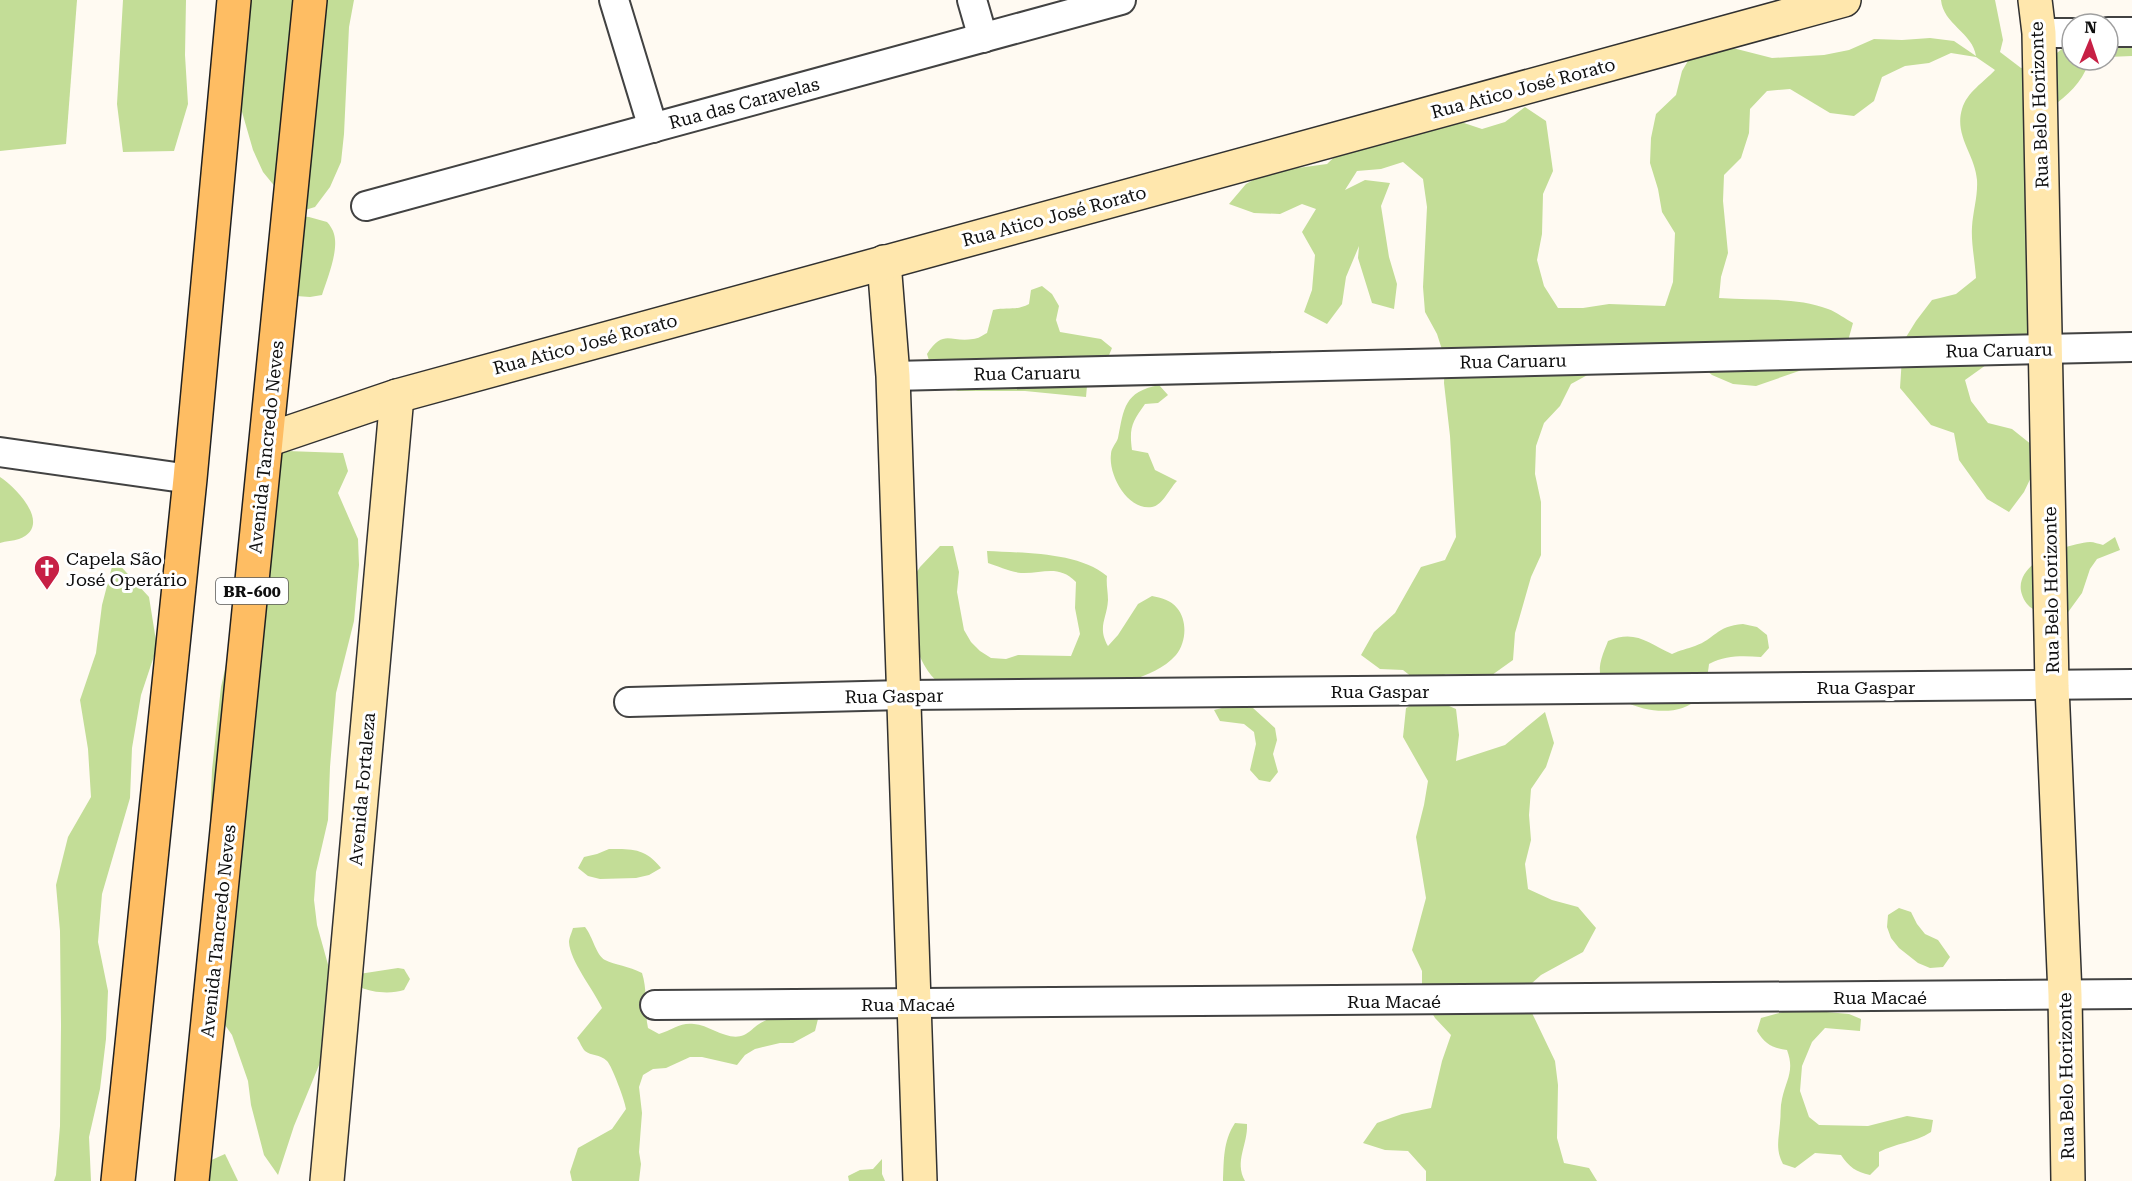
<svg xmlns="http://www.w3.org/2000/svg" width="2132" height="1181" font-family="'Roboto Serif',serif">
  <rect width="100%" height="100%" fill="#fffaf2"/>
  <!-- forest -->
  <g fill="#c3dd97">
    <polygon points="0,0 77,0 66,144 0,151"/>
    <polygon points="123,0 186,0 185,55 188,104 174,151 123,152 117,104"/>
    <polygon points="247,0 354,0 349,27 344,134 341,162 330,187 315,207 292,214 281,194 263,172 253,150 238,98"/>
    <path d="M 1941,0 L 1995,0 L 2003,40 L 2000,52 L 2021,68 L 2048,60 L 2072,41 L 2072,60 L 2099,60 L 2088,64 C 2082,83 2067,95 2052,107 L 2030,345 L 1986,365 L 1965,380 L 1971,401 L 1988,423 L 2012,429 L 2032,445 L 2035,469 L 2024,492 L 2009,512 L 1987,499 L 1959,460 L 1954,433 L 1931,425 L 1900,388 L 1903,342 L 1916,321 L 1932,300 L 1956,294 L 1976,278 C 1975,261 1971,243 1972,227 C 1973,211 1978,196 1977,180 C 1975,154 1954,136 1962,109 C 1967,92 1984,82 1995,70 L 1976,57 L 1951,53 L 1929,63 L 1905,66 L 1882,77 L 1874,101 L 1854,116 L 1830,113 L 1790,89 L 1767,91 L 1750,109 L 1749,133 L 1741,158 L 1724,175 L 1723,201 L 1728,253 L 1721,277 L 1719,298 C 1755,301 1794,296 1828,309 C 1837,312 1845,319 1853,323 L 1846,348 L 1825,362 L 1756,386 L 1733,384 L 1712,375 L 1694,360 L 1593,372 L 1571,384 L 1560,406 L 1544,423 L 1536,446 L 1535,474 L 1541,502 L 1541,555 L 1531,577 L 1515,633 L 1513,660 L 1492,675 L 1446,674 L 1422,685 L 1403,670 L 1380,669 L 1361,655 L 1374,632 L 1395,613 L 1421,567 L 1445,560 L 1456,537 L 1450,436 L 1444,383 L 1445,359 L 1437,334 L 1425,312 L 1423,287 L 1427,207 L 1423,179 L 1403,162 L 1381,169 L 1357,171 L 1345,190 L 1365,180 L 1390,183 L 1381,206 L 1389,257 L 1397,284 L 1394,309 L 1372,303 L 1358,258 L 1359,246 L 1346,277 L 1342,304 L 1327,324 L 1304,312 L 1312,290 L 1315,255 L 1302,232 L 1316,209 L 1302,204 L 1280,214 L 1254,213 L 1229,204 L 1246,184 L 1268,172 L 1327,164 L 1345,147 L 1455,120 L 1482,129 L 1505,122 L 1525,107 L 1546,121 L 1553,171 L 1543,194 L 1542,234 L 1537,260 L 1544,286 L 1558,308 L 1583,308 L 1609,304 L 1665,306 L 1673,282 L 1675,233 L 1662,212 L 1658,189 L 1650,163 L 1651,138 L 1656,114 L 1676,95 L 1682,71 L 1695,49 L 1721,45 L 1772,58 L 1824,55 L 1849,50 L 1874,39 L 1902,40 L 1930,38 L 1954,41 L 1976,56 C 1973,33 1943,24 1941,0 Z"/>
    <polygon points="2132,18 2132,56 2108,57 2108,24"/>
    <path d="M 297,216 L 309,217 L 327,222 C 330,225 333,230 334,234 C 339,251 327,279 322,295 L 310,297 L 296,296 C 285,279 256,246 275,227 C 280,223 290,220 297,216 Z"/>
    <path d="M 1042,286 L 1052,294 L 1059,306 L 1056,320 L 1060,332 L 1101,339 L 1112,348 L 1107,360 L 1071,381 L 1087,386 L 1086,397 L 1025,391 L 958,391 L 947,387 L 931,367 L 927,354 C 944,328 950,343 973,339 C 978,339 983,335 987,333 L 993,310 C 1008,307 1016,311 1029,304 L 1031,290 Z"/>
    <path d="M 1159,385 L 1168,395 L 1158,403 L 1145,404 C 1132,422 1129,428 1132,450 L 1148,453 L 1155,470 L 1177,481 C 1169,489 1163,505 1152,507 C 1128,511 1108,475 1111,454 C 1111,448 1116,444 1118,438 C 1124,408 1124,392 1159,385 Z"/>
    <polygon points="287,451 343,453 348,471 338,493 358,539 359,565 354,621 336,693 330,767 328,820 316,872 314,900 317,925 332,979 324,1053 294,1126 278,1175 264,1155 251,1105 248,1081 232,1035 218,1015 209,846 212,770 221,687 232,638 264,462"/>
    <path d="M 0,477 C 17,488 53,526 19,539 C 13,541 6,541 0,543 Z"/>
    <path d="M 2115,537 L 2120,550 L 2097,559 L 2090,569 L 2082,593 L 2066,615 C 2055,613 2039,614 2030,607 C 2025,603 2022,596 2021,591 C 2016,562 2066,544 2090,542 C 2094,542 2099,544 2103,545 Z"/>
    <path d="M 940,546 L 953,546 L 959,572 L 957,592 L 964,630 L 971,642 L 980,651 L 991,658 L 1006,659 L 1018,655 L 1071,656 L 1080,634 L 1075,608 L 1076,582 C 1058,564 1043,574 1021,573 C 1010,572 998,566 988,563 L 987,551 C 1024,553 1078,552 1107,576 C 1106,584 1108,592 1108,600 C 1107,619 1097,627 1108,646 L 1118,635 L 1138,604 L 1152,596 C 1161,598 1171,600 1177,608 C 1188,621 1186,643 1176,655 C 1164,669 1147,674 1131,681 L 941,685 C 912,661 912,624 906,589 L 920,567 Z"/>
    <polygon points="114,559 149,597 157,647 141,695 132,748 130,798 102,894 98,942 108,991 106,1039 100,1089 89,1137 91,1181 54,1181 56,1175 60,1126 61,1025 60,931 56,885 68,837 91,797 88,749 80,700 96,653 102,605"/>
    <path d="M 1743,624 L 1757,627 L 1767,635 L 1769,648 L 1761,657 C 1742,656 1727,655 1709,664 C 1708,674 1705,691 1697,699 C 1675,723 1611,708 1601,677 C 1597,665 1604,652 1608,641 C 1635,629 1648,643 1672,654 C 1680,650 1687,649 1695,646 C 1715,639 1716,626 1743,624 Z"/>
    <polygon points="1428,697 1456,709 1459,735 1456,761 1505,745 1545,712 1554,743 1546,767 1531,789 1529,815 1531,840 1525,864 1528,889 1552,900 1578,907 1596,928 1583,952 1541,975 1522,992 1555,1061 1558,1085 1557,1138 1564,1163 1589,1168 1597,1181 1426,1181 1426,1171 1408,1151 1385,1150 1363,1143 1377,1123 1402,1114 1431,1108 1442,1061 1451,1035 1435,1018 1422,996 1422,971 1412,950 1426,898 1416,837 1424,805 1428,781 1403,737 1406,708"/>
    <polygon points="1226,707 1253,708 1275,728 1277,740 1273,754 1278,772 1270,782 1259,780 1250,770 1256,744 1254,732 1244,724 1220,721 1214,710"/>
    <path d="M 609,849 C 632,849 645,848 661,868 L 649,875 L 636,878 L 600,879 L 588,876 L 578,868 L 584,857 L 597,854 Z"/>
    <polygon points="1899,908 1911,912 1917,924 1925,934 1938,940 1950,957 1943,967 1930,968 1918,963 1899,948 1891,938 1887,927 1888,915"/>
    <path d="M 585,927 C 593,937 596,955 605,960 C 615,965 629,966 642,973 C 648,992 644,1009 648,1028 L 659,1034 C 672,1030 681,1022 694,1024 C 710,1025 728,1042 744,1035 C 749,1033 754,1027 759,1024 C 778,1012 798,1012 818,1019 L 815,1031 L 793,1043 L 780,1043 L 755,1049 L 745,1055 L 737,1065 L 702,1057 L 690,1057 L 666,1068 L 653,1069 L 643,1075 L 639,1087 L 642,1113 L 639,1152 L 641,1164 L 639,1181 L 572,1181 L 570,1172 L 578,1148 L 612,1129 L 626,1109 C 625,1101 612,1066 607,1061 C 600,1054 591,1056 585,1051 C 582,1048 580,1042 577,1038 L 602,1008 C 593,989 570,961 569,942 C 569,938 572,932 573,928 Z"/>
    <path d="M 398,968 L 404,969 L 410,979 L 404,990 C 392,994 372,993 360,987 L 359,974 Z"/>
    <path d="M 1793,1009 L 1849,1014 L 1861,1019 L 1860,1031 L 1825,1028 L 1812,1042 L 1802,1066 L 1800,1091 L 1809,1117 L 1819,1125 L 1868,1126 L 1907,1116 L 1933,1120 L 1931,1132 C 1914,1143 1896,1143 1879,1152 L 1879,1166 L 1870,1175 C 1856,1172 1849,1167 1841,1155 L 1815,1153 L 1795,1168 L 1783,1164 C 1775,1149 1779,1138 1780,1123 C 1781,1115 1780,1107 1782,1099 C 1786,1080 1795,1071 1787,1050 C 1772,1048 1765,1044 1757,1031 L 1761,1018 Z"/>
    <path d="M 1235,1123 L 1247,1124 C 1248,1145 1234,1161 1245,1181 L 1223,1181 C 1224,1160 1223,1141 1235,1123 Z"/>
    <polygon points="225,1154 238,1181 183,1181 198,1166"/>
    <polygon points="882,1159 882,1174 885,1181 849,1181 848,1176 860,1170 873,1169"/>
  </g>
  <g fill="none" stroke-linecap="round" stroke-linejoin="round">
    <!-- street casing -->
    <g stroke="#424242" stroke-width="32">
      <g id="street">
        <polyline points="614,0 653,128"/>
        <polyline points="972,0 983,38"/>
        <polyline points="2108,32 2132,32"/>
        <polyline points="2039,33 2072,33"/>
        <polyline points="366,206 1121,0"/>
        <polyline points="893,376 2132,347"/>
        <polyline points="0,452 190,479"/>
        <polyline points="629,702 904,695 2132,684"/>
        <polyline points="655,1005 2132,994"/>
      </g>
    </g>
    <!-- secondary casing -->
    <g stroke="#313131" stroke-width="36">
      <g id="secondary">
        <polyline points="2035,0 2039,33 2052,686 2065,995 2068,1181"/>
        <polyline points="884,262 893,376 920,1181"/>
        <polyline points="267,440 397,396 1844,0"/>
        <polyline points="327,1181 397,396"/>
      </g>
    </g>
    <!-- primary casing -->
    <g stroke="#202020" stroke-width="36">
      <g id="primary">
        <polyline points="118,1181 190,479 234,0"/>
        <polyline points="192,1181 310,0"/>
      </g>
    </g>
    <!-- street -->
    <use href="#street" stroke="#fff" stroke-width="28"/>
    <!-- secondary -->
    <use href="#secondary" stroke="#ffe7ad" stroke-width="33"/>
    <!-- primary -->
    <use href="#primary" stroke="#febd63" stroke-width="33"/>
  </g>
  <!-- icons -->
  <defs>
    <g id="church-pin" transform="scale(1.35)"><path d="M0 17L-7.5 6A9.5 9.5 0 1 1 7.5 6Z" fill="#c72045" stroke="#fff"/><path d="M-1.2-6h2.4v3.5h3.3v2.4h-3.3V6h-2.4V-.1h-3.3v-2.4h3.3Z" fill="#fff"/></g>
  </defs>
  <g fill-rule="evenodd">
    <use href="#church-pin" x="47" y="568"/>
  </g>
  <g text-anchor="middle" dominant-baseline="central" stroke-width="6" stroke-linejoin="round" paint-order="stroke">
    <!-- shield labels -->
    <rect fill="#fff" stroke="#575757" stroke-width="1.5" x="216" y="578" width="72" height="26" rx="4.5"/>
    <g font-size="16" font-weight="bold" fill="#0f0f0f">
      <text x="252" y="591">BR-600</text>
    </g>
    <!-- street labels -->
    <g font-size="18" fill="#0f0f0f" stroke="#fff">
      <text transform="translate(1523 88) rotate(-15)">Rua Atico José Rorato</text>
      <text transform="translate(744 103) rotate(-15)">Rua das Caravelas</text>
      <text transform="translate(2039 105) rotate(-92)">Rua Belo Horizonte</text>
      <text transform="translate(1054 216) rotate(-15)">Rua Atico José Rorato</text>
      <text transform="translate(585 344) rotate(-15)">Rua Atico José Rorato</text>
      <text transform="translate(1999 350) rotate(-1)">Rua Caruaru</text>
      <text transform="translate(1513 361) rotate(-1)">Rua Caruaru</text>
      <text transform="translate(1027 373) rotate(-1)">Rua Caruaru</text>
      <text transform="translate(266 447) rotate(-84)">Avenida Tancredo Neves</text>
      <text transform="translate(2051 590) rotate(-91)">Rua Belo Horizonte</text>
      <text x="1866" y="687">Rua Gaspar</text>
      <text x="1380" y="691">Rua Gaspar</text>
      <text transform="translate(894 696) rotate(-1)">Rua Gaspar</text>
      <text transform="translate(362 789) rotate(-85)">Avenida Fortaleza</text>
      <text transform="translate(218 931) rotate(-84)">Avenida Tancredo Neves</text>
      <text x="1880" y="997">Rua Macaé</text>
      <text x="1394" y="1001">Rua Macaé</text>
      <text x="908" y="1004">Rua Macaé</text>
      <text transform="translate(2066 1076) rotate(-91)">Rua Belo Horizonte</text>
    </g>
    <!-- poi labels -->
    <g font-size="18" fill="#0f0f0f" stroke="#fff" text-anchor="start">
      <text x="66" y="558">Capela São<tspan x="66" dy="21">José Operário</tspan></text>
    </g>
  </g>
  <!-- north arrow -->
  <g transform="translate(2090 42) rotate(2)"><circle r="28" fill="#ffffff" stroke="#9f9f9f" stroke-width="1.5"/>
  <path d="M0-4.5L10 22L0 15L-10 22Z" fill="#c72045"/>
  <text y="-9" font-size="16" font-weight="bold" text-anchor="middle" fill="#0f0f0f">N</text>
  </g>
</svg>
